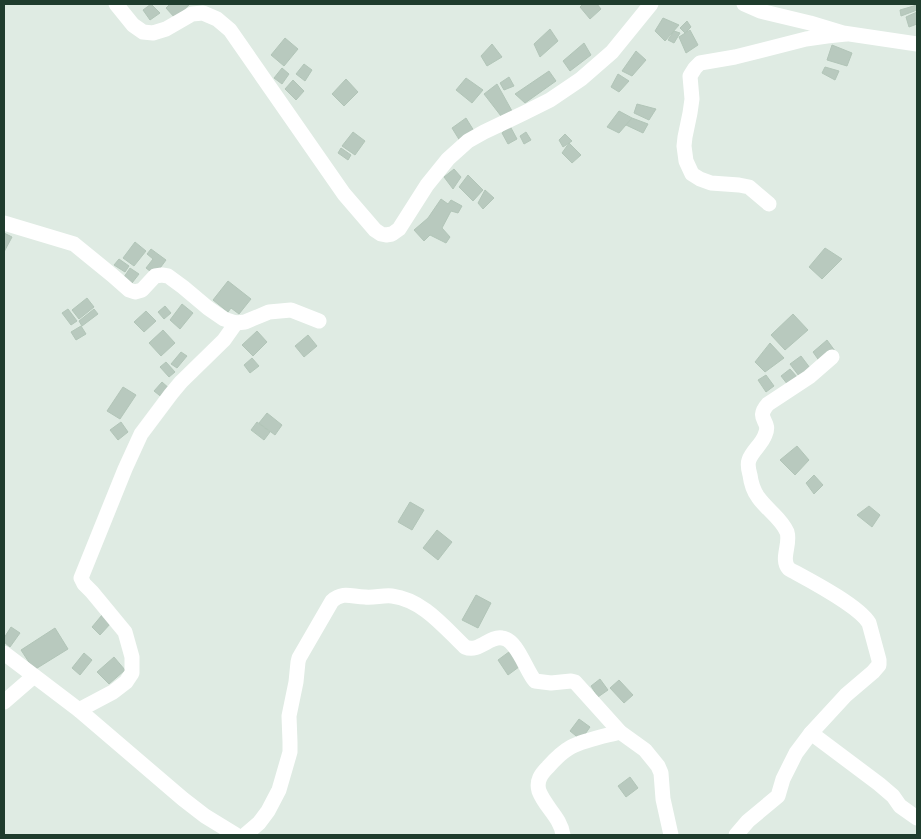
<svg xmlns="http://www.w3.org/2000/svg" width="921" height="839" font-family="'Archivo Narrow',sans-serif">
  <rect width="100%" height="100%" fill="#dfebe3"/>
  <!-- building -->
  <g fill="#b8c9be" stroke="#b2c5b8">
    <polygon points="151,4 160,13 150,20 143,10"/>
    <polygon points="170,4 190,4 175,18 166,8"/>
    <polygon points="583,4 597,4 601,9 590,19 580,7"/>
    <polygon points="917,5 917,10 901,16 900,10"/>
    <polygon points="917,12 917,24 909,27 906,17"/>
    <polygon points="663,18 679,25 665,41 655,31"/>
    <polygon points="687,21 691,27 685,33 680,28"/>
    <polygon points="550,29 558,41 540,57 534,44"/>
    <polygon points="690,30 698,45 686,53 679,37"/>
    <polygon points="674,31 680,33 674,43 668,40"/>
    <polygon points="285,38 298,49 284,66 271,55"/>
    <polygon points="584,43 591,55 570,71 563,61"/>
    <polygon points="492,44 502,57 487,66 481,56"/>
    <polygon points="832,45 852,53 847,66 827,60"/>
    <polygon points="636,51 646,60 632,76 622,71"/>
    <polygon points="304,64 312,70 305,81 296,74"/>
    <polygon points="825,67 839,71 835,80 822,73"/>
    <polygon points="282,68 289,74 282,84 274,78"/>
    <polygon points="549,71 556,81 525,103 515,94"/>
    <polygon points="618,74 629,81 619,92 611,87"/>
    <polygon points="509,77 514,86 504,90 500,83"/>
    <polygon points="466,78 483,90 472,103 456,90"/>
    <polygon points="346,79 358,92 344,106 332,94"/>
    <polygon points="293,80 304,91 296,100 285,89"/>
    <polygon points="497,84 512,111 501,116 484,94"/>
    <polygon points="637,104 656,109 649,120 634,113"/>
    <polygon points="619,111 632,118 619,133 607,127"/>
    <polygon points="466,118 474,131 460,141 452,128"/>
    <polygon points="632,118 648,124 643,133 626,125"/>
    <polygon points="510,126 517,139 508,144 502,133"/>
    <polygon points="353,132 365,141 355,155 342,146"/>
    <polygon points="526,132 531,140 524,144 520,136"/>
    <polygon points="565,134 572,141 563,147 559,140"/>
    <polygon points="569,143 581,155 572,163 562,153"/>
    <polygon points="341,148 351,155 348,160 338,153"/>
    <polygon points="454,169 461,177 453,189 444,177"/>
    <polygon points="468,175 483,190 473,201 459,187"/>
    <polygon points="485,190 494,198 483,209 478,203"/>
    <polygon points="441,199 448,204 451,200 462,206 458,213 451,211 442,228 450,237 446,243 430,235 424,241 414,230 428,218"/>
    <polygon points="4,233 12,237 4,252"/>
    <polygon points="135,242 146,251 134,266 123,258"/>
    <polygon points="825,248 842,259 822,279 809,267"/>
    <polygon points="151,249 166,260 155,275 146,268 153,259 147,254"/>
    <polygon points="119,259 129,266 125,272 114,265"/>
    <polygon points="130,268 139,274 132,283 124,277"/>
    <polygon points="228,281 251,299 239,314 231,308 228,312 213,300"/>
    <polygon points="87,298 94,307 79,319 72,310"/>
    <polygon points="182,304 193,313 180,329 170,320"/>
    <polygon points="165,306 171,313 164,319 158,312"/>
    <polygon points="68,309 77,321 71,325 62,313"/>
    <polygon points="94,309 98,314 82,326 79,321"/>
    <polygon points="146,311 156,321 144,332 134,322"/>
    <polygon points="793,314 808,330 785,350 771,335"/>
    <polygon points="81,326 86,334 76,340 71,332"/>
    <polygon points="163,330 175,343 161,356 149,343"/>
    <polygon points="257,331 267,342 253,356 242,345"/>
    <polygon points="308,335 317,346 304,357 295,346"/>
    <polygon points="827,340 835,351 820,362 813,352"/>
    <polygon points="770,343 784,358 765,372 755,362"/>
    <polygon points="181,352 187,356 177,368 171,364"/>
    <polygon points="801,356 810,368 799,376 790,364"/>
    <polygon points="252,358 259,366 250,373 244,365"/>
    <polygon points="166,362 175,372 169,377 160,367"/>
    <polygon points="790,369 798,378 788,385 781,376"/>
    <polygon points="766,375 774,386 766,392 758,380"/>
    <polygon points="162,382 171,390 164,399 154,391"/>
    <polygon points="123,387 136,395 120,419 107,411"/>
    <polygon points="267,413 282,425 275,435 259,423"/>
    <polygon points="121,422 128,432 118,440 110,430"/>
    <polygon points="257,422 270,432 264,440 251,430"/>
    <polygon points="797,446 809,460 795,475 780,460"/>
    <polygon points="814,475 823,485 814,494 806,483"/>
    <polygon points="410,502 424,510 412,530 398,522"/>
    <polygon points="869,506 880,515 872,527 857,515"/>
    <polygon points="437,530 452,542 438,560 423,548"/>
    <polygon points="476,595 491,603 478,628 462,620"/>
    <polygon points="102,615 111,623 100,635 92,627"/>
    <polygon points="11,627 20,633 10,647 4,642 4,638"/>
    <polygon points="55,628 68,649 34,670 21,650"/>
    <polygon points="517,646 527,661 508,675 498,660"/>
    <polygon points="84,653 92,660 80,675 72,668"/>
    <polygon points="114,657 125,670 109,684 97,672"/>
    <polygon points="600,679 608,690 598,697 591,686"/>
    <polygon points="619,680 633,695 624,703 610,688"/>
    <polygon points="579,719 590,727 581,740 570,731"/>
    <polygon points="630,777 638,788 626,797 618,786"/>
  </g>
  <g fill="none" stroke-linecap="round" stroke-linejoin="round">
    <!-- minor -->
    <g stroke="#fff" stroke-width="15">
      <polyline points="116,4 133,25 143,32 153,33 166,29 192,14 203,13 217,19 230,30 344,194 375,230 381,234 386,235 392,234 399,229 427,185 448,159 468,141 484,132 524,113 550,100 581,79 612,52 651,4"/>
      <polyline points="744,4 760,11 810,23 843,33 917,44"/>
      <polyline points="769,204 749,187 739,185 711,183 700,179 692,174 686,161 684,146 685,137 690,113 692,99 690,76 695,68 700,63 735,57 806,39 827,36 846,34"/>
      <polyline points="4,223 74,244 112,275 129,290 135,292 142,290 155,276 162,275 168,276 183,287 208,308 224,319 236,323 245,322 269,312 291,310 319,321"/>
      <polyline points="4,653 79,710 183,799 205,816 236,835"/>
      <polyline points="4,702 34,676"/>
      <polyline points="79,710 113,692 126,682 132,673 132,657 125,632 92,592 84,584 81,578 125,469 141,434 171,394 181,382 224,340 236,323"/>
      <polyline points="811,733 879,784 893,796 900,806 917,818"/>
      <path d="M 245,835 L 259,823 L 268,811 L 279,790 L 290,752 L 290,742 L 289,716 L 296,682 L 298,662 L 299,658 L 332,601 C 343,591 352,597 365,597 C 374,598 383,595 392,596 C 423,600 444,627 465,647 C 479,653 489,636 502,638 C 517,639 526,671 535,681 L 551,683 L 571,681 L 575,682 L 620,732 L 645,750 L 658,766 L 661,773 L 663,799 L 671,835"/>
      <path d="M 563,835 C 561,818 545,807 539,791 C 536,781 541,774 548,767 C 555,759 562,752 571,747 C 584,740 605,736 620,732"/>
      <path d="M 736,835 L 748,821 L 778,796 L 783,779 L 796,753 L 811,733 L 846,695 L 873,672 L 879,665 L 879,660 L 869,623 C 858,605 809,580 789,569 C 780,559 791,544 787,532 C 781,518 766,509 758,497 C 753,490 751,483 750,475 C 749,471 747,465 749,460 C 752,451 762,444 765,435 C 772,420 754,420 768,404 L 809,377 L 832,357"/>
    </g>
  </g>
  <!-- border -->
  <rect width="921" height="839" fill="none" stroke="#1f3c2d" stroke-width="10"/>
</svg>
